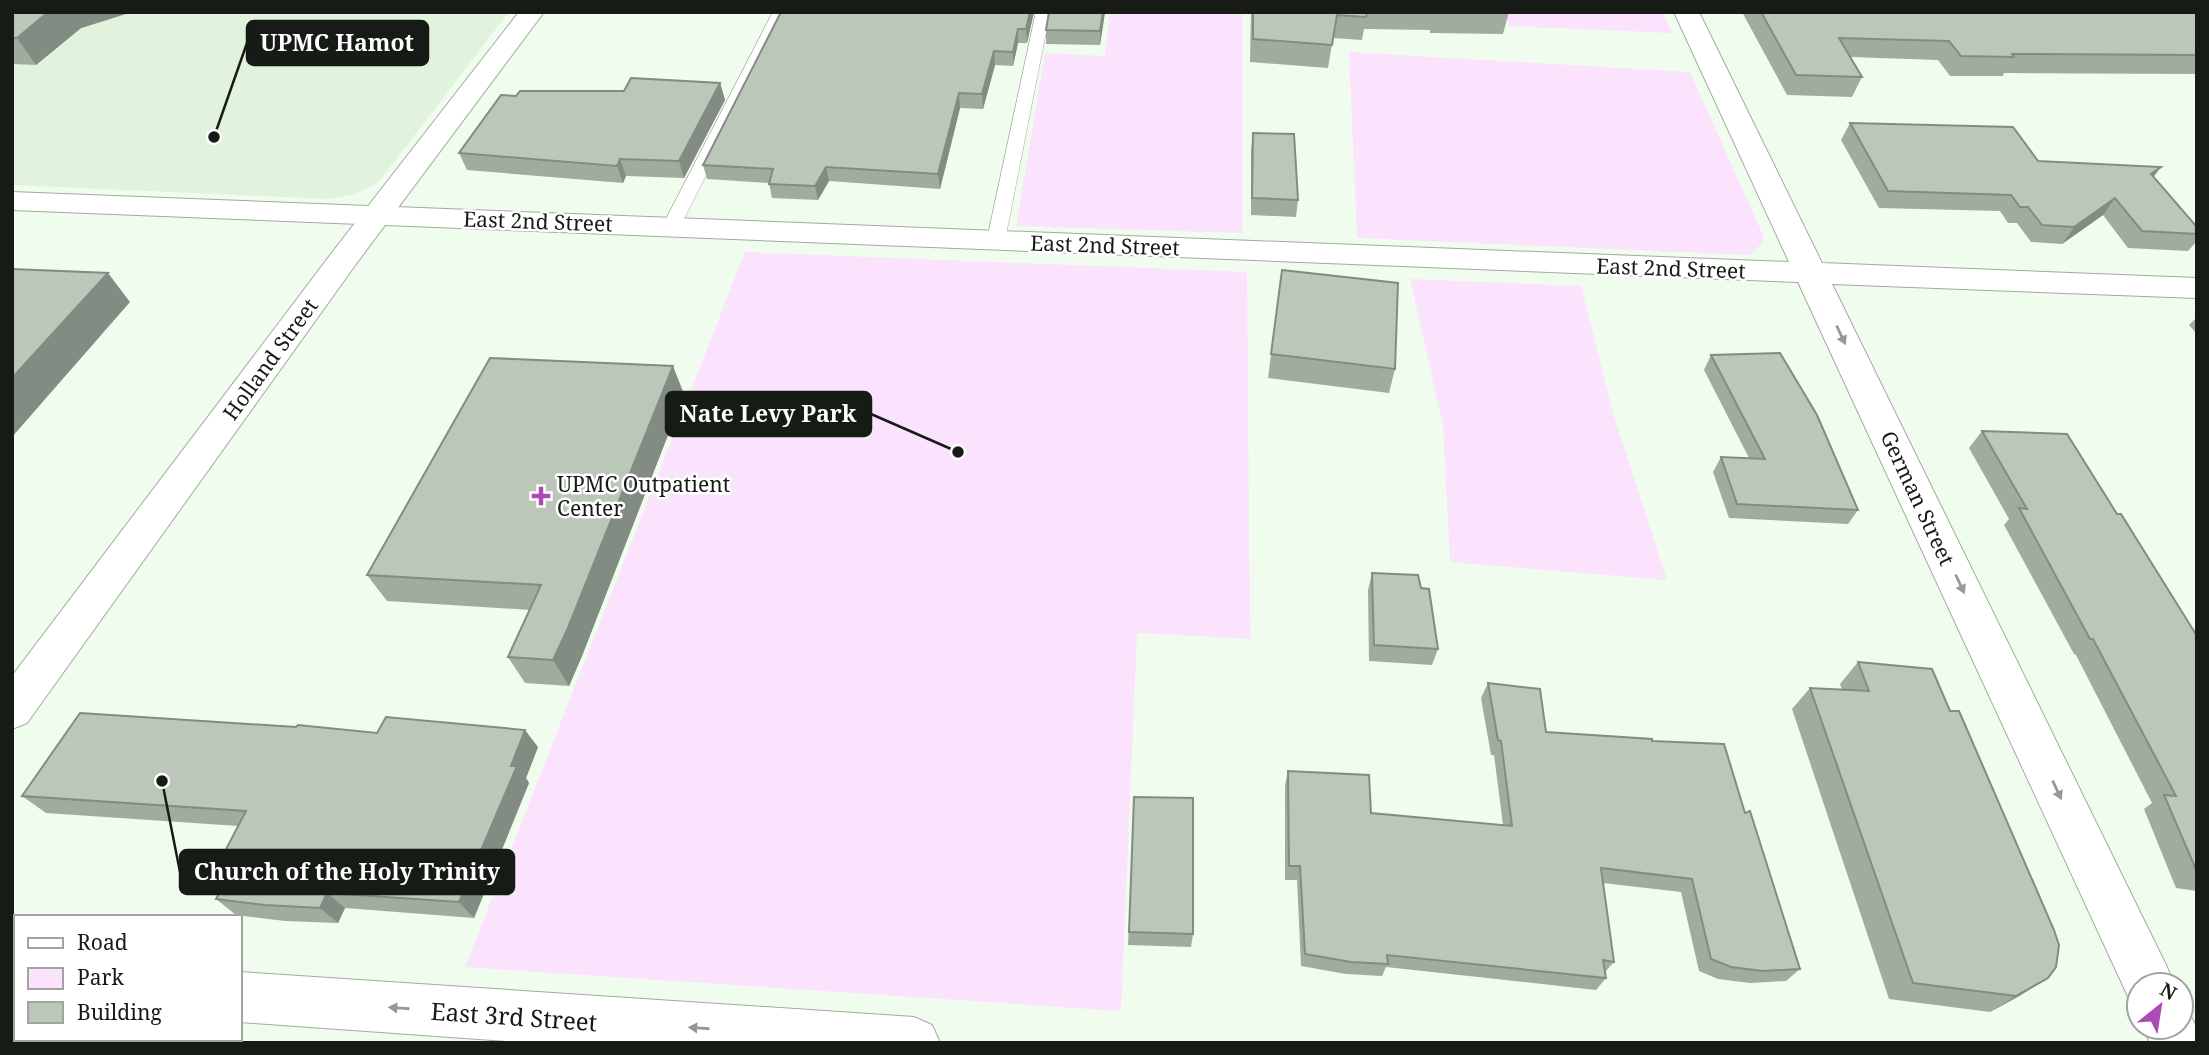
<svg xmlns="http://www.w3.org/2000/svg" width="2209" height="1055" font-family="'Noto Serif',serif">
  <rect width="100%" height="100%" fill="#f0fdee"/>
  <!-- built -->
  <polygon fill="#e1f3dd" points="12,12 509,12 378,183 355,194 330,199 12,185"/>
  <!-- green -->
  <g fill="#fbe2fd">
    <polygon points="1110,12 1242,12 1242,233 1016,226 1045,53 1105,56"/>
    <polygon points="1504,12 1663,12 1672,33 1509,26"/>
    <polygon points="1349,52 1690,72 1764,237 1763,243 1749,255 1357,238"/>
    <polygon points="745,252 1247,272 1250,639 1137,633 1121,1011 465,967"/>
    <polygon points="1410,279 1581,286 1614,416 1667,580 1450,562 1443,425"/>
  </g>
  <g fill="none" stroke-linecap="round" stroke-linejoin="round">
    <!-- lane casing -->
    <g stroke="#a0ac9d" stroke-width="1">
      <g id="lane">
        <polygon points="773,12 788,12 680,227 671,233 665,231 662,227"/>
        <polygon points="1036,12 1050,12 1005,240 996,246 987,240"/>
      </g>
    </g>
    <!-- street casing -->
    <g stroke="#a0ac9d" stroke-width="2">
      <g id="street">
        <polygon points="1674,12 1699,12 1822,263 2197,278 2197,298 1832,284 2167,967 2174,985 2139,985 2139,1006 2131,1003 1798,282 12,210 12,192 1789,262"/>
        <rect x="12" y="957" width="4" height="50"/>
        <polygon points="240,972 914,1017 932,1025 940,1043 534,1043 240,1022"/>
        <polygon points="2181,1006 2187,1009 2197,1028 2197,1043 2150,1043 2143,1027 2181,1027"/>
      </g>
    </g>
    <!-- secondary casing -->
    <g stroke="#a0ac9d" stroke-width="2">
      <polygon id="secondary" points="519,12 544,12 356,264 27,723 12,729 12,676 334,250"/>
    </g>
    <!-- lane -->
    <use href="#lane" fill="#fff" fill-rule="evenodd"/>
    <!-- street -->
    <use href="#street" fill="#fff" fill-rule="evenodd"/>
    <!-- secondary -->
    <use href="#secondary" fill="#fff" fill-rule="evenodd"/>
  </g>
  <!-- wall -->
  <g fill="#a1ac9f">
    <polygon points="12,12 132,12 81,28 36,65 12,64"/>
    <polygon points="182,12 215,12 213,13"/>
    <polygon points="1034,12 1027,43 1018,43 1013,66 995,65 983,109 960,108 940,189 829,181 818,200 772,198 769,183 707,179 703,165"/>
    <polygon points="1049,12 1105,12 1100,45 1046,44 1046,30"/>
    <polygon points="1251,12 1509,12 1503,34 1430,33 1430,30 1364,29 1362,40 1333,38 1328,68 1250,62"/>
    <polygon points="1742,12 2197,12 2197,74 2004,73 2003,76 1950,76 1938,60 1850,57 1862,77 1852,97 1787,95"/>
    <polygon points="720,83 725,100 684,178 626,176 623,183 467,170 459,153 516,96 624,91"/>
    <polygon points="1850,123 2038,161 2153,177 2197,227 2197,241 2188,251 2128,248 2103,215 2062,244 2031,242 2017,223 2008,223 2000,211 1879,208 1841,140"/>
    <polygon points="1253,133 1298,200 1296,217 1251,215 1251,150"/>
    <polygon points="1282,270 1395,369 1389,393 1268,378"/>
    <polygon points="2197,317 2197,334 2189,325"/>
    <polygon points="1711,355 1858,510 1848,524 1729,518 1713,472 1721,457 1749,458 1704,370"/>
    <polygon points="684,394 582,656 569,686 525,683 508,657 530,610 387,601 367,575"/>
    <polygon points="1982,431 2117,514 2197,636 2197,891 2176,888 2144,809 2152,803 2076,655 2074,654 2004,525 2009,519 1969,448"/>
    <polygon points="1372,573 1421,588 1438,649 1432,665 1369,661 1368,590"/>
    <polygon points="1858,662 2021,995 1990,1012 1889,999 1792,709 1810,688 1842,689 1840,684"/>
    <polygon points="1488,683 1546,732 1652,741 1745,813 1800,969 1786,981 1750,983 1718,979 1699,971 1681,892 1603,883 1614,962 1605,972 1606,978 1596,990 1386,967 1382,976 1346,974 1301,966 1297,880 1285,880 1285,785 1288,771 1371,813 1503,825 1494,755 1491,755 1481,698"/>
    <polygon points="538,747 526,778 529,783 474,918 345,908 338,923 285,921 236,915 216,899 222,887 214,880 226,858 223,855 238,826 46,813 22,796"/>
    <polygon points="1134,797 1193,934 1191,947 1128,945"/>
  </g>
  <!-- shaded-wall -->
  <g fill="#838c82">
    <polygon points="48,12 132,12 81,28 36,65 17,38"/>
    <polygon points="1030,12 1034,12 1027,43 1026,29"/>
    <polygon points="1103,12 1105,12 1100,45 1100,31"/>
    <polygon points="1018,29 1018,43 1013,66 1013,52"/>
    <polygon points="994,51 995,65 983,109 982,94"/>
    <polygon points="720,83 725,100 684,178 679,161"/>
    <polygon points="959,93 960,108 940,189 938,174"/>
    <polygon points="620,159 626,176 623,183 617,166"/>
    <polygon points="826,167 829,181 818,200 815,186"/>
    <polygon points="2161,167 2148,184 2151,174"/>
    <polygon points="2115,198 2103,215 2062,244 2074,227"/>
    <polygon points="108,273 130,302 12,437 12,378"/>
    <polygon points="673,366 684,394 582,656 569,686 553,660"/>
    <polygon points="525,730 538,747 526,778 529,783 474,918 459,902"/>
    <polygon points="327,893 345,908 338,923 320,908"/>
    <polygon points="2048,978 2021,995 1990,1012 2016,996"/>
  </g>
  <!-- building -->
  <g fill="#bbc8b9" stroke="#838c82" stroke-width="2">
    <polygon points="12,12 48,12 17,38 12,38"/>
    <polygon points="781,12 1030,12 1026,29 1018,29 1013,52 994,51 982,94 959,93 938,174 826,167 815,186 769,184 773,169 703,165"/>
    <polygon points="1049,12 1103,12 1100,31 1046,30"/>
    <polygon points="1253,12 1367,12 1366,17 1337,15 1332,45 1253,39"/>
    <polygon points="1761,12 2197,12 2197,55 2012,54 2014,57 1961,56 1949,41 1839,38 1862,77 1796,75"/>
    <polygon points="631,78 720,83 679,161 620,159 617,166 459,153 501,95 516,96 520,91 624,91"/>
    <polygon points="1850,123 2013,127 2038,161 2161,167 2151,174 2197,227 2197,234 2142,231 2115,198 2074,227 2042,225 2028,207 2020,207 2011,195 1888,191"/>
    <polygon points="1253,133 1294,134 1298,200 1252,198"/>
    <polygon points="12,269 108,273 12,378"/>
    <polygon points="1282,270 1398,283 1395,369 1271,354"/>
    <polygon points="1780,353 1817,415 1858,510 1737,504 1721,457 1765,459 1711,355"/>
    <polygon points="490,358 673,366 567,630 553,660 508,657 541,585 367,575"/>
    <polygon points="1982,431 2067,434 2117,514 2121,514 2197,636 2197,872 2164,795 2176,796 2093,639 2090,639 2019,508 2027,509"/>
    <polygon points="1372,573 1418,575 1421,588 1429,589 1438,649 1374,645"/>
    <polygon points="1858,662 1932,669 1950,711 1959,711 2054,930 2059,945 2056,967 2048,978 2016,996 1913,983 1810,688 1869,691"/>
    <polygon points="1488,683 1540,689 1546,732 1652,739 1652,741 1724,744 1745,813 1750,811 1800,969 1763,971 1731,967 1711,959 1692,879 1601,868 1614,962 1603,960 1606,978 1387,955 1388,964 1351,962 1305,954 1300,866 1289,866 1288,771 1369,775 1371,813 1512,826 1501,741 1498,740"/>
    <polygon points="80,713 296,727 298,725 377,733 386,717 525,730 511,766 517,766 459,902 327,893 320,908 265,905 216,899 225,882 214,880 227,857 223,855 246,811 22,796"/>
    <polygon points="1134,797 1193,798 1193,934 1129,932"/>
  </g>
  <!-- one-way arrows -->
  <defs><path id="oneway-solid" d="M-6-.8H1V-3.2L6.5 0L1 3.2V.8H-6Z" transform="scale(1.75)"/></defs>
  <g fill="#969896">
    <use href="#oneway-solid" transform="translate(1841 335) rotate(65)"/>
    <use href="#oneway-solid" transform="translate(1960 584) rotate(65)"/>
    <use href="#oneway-solid" transform="translate(2057 790) rotate(65)"/>
    <use href="#oneway-solid" transform="translate(399 1008) rotate(-176)"/>
    <use href="#oneway-solid" transform="translate(699 1028) rotate(-176)"/>
  </g>
  <!-- markers -->
  <path fill="#ab4cb5" stroke="#fff" stroke-width="2.5" d="M537.5 485.5h7v7h7v7h-7v7h-7v-7h-7v-7h7z"/>
  <g text-anchor="middle" dominant-baseline="central" stroke-width="5" stroke-linejoin="round" paint-order="stroke">
    <!-- street labels -->
    <g font-size="21" fill="#161b15" stroke="#fff">
      <text transform="translate(538 221) rotate(2)">East 2nd Street</text>
      <text transform="translate(1105 245) rotate(2)">East 2nd Street</text>
      <text transform="translate(1671 268) rotate(2)">East 2nd Street</text>
      <text transform="translate(270 359) rotate(-54)">Holland Street</text>
      <text transform="translate(1918 498) rotate(65)">German Street</text>
    </g>
    <!-- poi labels -->
    <g font-size="21" fill="#161b15" stroke="#fff" text-anchor="start">
      <text x="557" y="484">UPMC Outpatient<tspan x="557" dy="24">Center</tspan></text>
    </g>
    <!-- near-street labels -->
    <g font-size="24" fill="#161b15" stroke="#fff">
      <text transform="translate(514 1016) rotate(4)">East 3rd Street</text>
    </g>
  </g>
  <!-- callouts -->
  <path fill="none" stroke="#161b15" stroke-width="2.5" d="M214 137L247 43M958 452L871 414M162 781L180 872"/>
  <g fill="#161b15" stroke="#fff" stroke-width="2.5">
    <circle cx="214" cy="137" r="7"/>
    <circle cx="958" cy="452" r="7"/>
    <circle cx="162" cy="781" r="7"/>
  </g>
  <g fill="#161b15" stroke="#161b15" stroke-width="2.5">
    <rect x="247" y="21" width="181" height="44" rx="7"/>
    <rect x="666" y="392" width="205" height="44" rx="7"/>
    <rect x="180" y="850" width="334" height="44" rx="7"/>
  </g>
  <g font-size="23" text-anchor="middle" font-weight="bold" fill="#fff">
    <text x="337" y="51">UPMC Hamot</text>
    <text x="768" y="422">Nate Levy Park</text>
    <text x="347" y="880">Church of the Holy Trinity</text>
  </g>
  <!-- border -->
  <rect width="2209" height="1055" fill="none" stroke="#161b15" stroke-width="28"/>
  <!-- legend -->
  <rect x="14" y="915" width="228" height="126" fill="#ffffff" stroke="#a2a4a1" stroke-width="2"/>
  <rect x="28" y="938" width="35" height="10" fill="#ffffff" stroke="#a2a4a1" stroke-width="2"/>
  <text x="77" y="950" font-size="21" fill="#161b15">Road</text>
  <rect x="28" y="968" width="35" height="21" fill="#fbe2fd" stroke="#a2a4a1" stroke-width="2"/>
  <text x="77" y="985" font-size="21" fill="#161b15">Park</text>
  <rect x="28" y="1002" width="35" height="21" fill="#bbc8b9" stroke="#a2a4a1" stroke-width="2"/>
  <text x="77" y="1020" font-size="21" fill="#161b15">Building</text>
  <!-- north arrow -->
  <g transform="translate(2160 1006) rotate(30)"><circle r="33" fill="#ffffff" stroke="#a2a4a1" stroke-width="2"/>
  <path d="M0-5L12 26L0 18L-12 26Z" fill="#ab4cb5"/>
  <text y="-10" font-size="19" font-weight="bold" text-anchor="middle" fill="#161b15">N</text>
  </g>
</svg>
